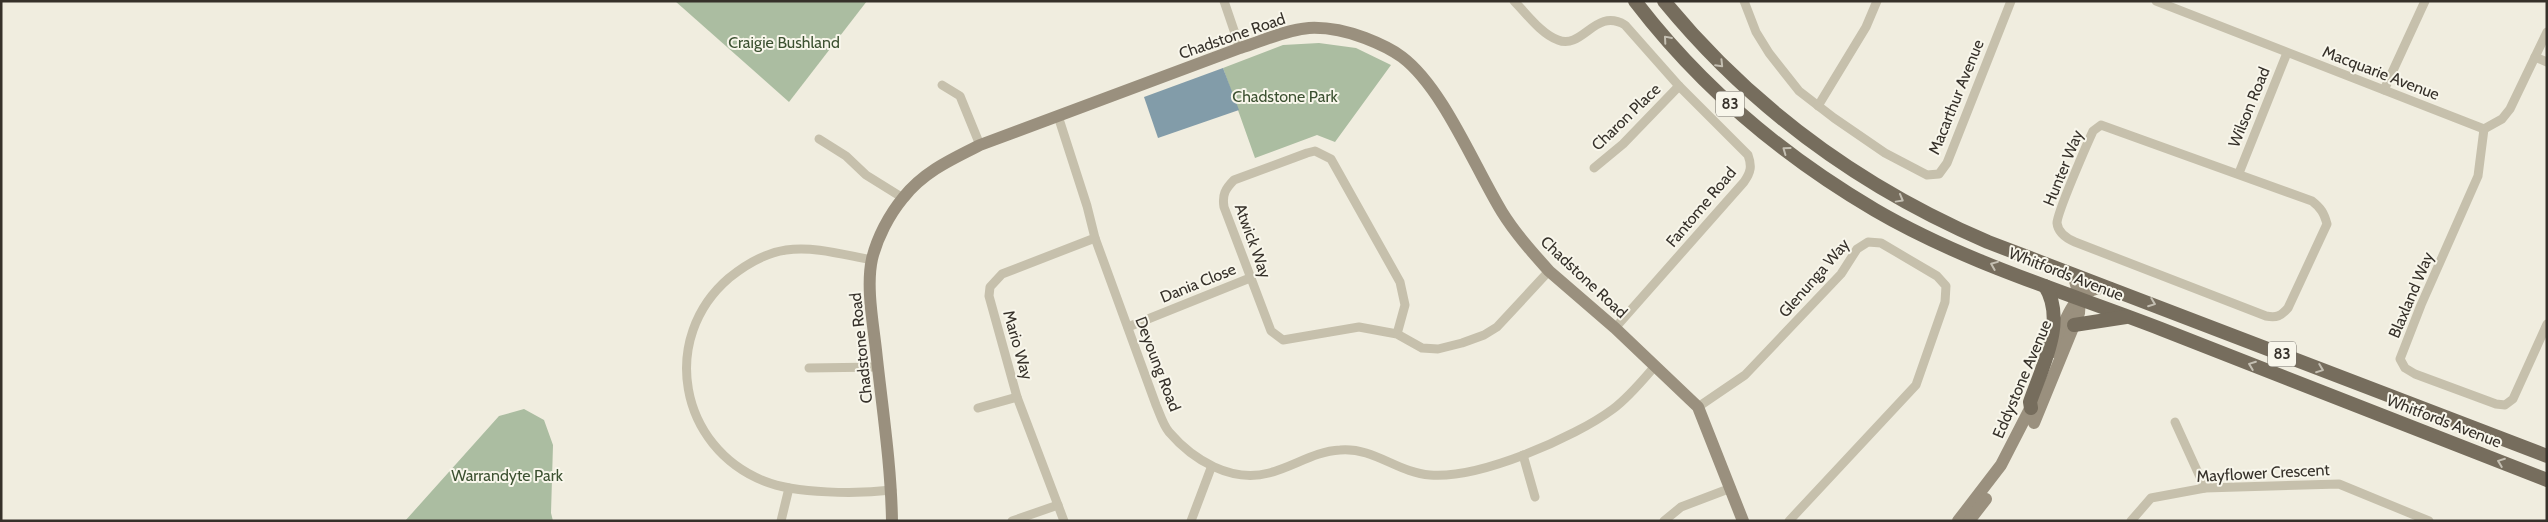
<svg xmlns="http://www.w3.org/2000/svg" width="2548" height="522" font-family="Cabin,sans-serif">
  <rect width="100%" height="100%" fill="#f0eddf"/>
  <!-- green -->
  <g fill="#abbda1">
    <polygon points="675,1 867,1 789,102"/>
    <polygon points="1319,43 1356,48 1391,65 1335,142 1317,135 1255,158 1223,68 1283,45"/>
    <polygon points="524,409 544,420 553,445 551,513 553,521 405,521 499,416"/>
  </g>
  <!-- water -->
  <polygon fill="#829ca9" points="1223,68 1239,110 1158,138 1144,97"/>
  <g fill="none" stroke-linecap="round" stroke-linejoin="round">
    <!-- street -->
    <g stroke="#c6c0ac" stroke-width="9">
      <polyline points="1224,1 1240,48"/>
      <path d="M 1514,1 C 1526,13 1541,34 1558,40 C 1583,50 1595,7 1625,25 L 1679,86 L 1748,155 C 1752,166 1751,172 1744,182 L 1615,328"/>
      <polyline points="1744,1 1756,32 1769,53 1799,91 1834,118 1885,153 1927,175 1939,174 1947,163 2011,1"/>
      <polyline points="2156,1 2484,129 2502,119 2510,109 2547,32"/>
      <polyline points="2535,57 2547,62"/>
      <polyline points="942,85 960,96 980,145"/>
      <polyline points="2384,90 2425,1"/>
      <polyline points="1818,106 1866,27 1877,1"/>
      <path d="M 1058,116 L 1087,206 L 1095,238 L 1156,405 C 1160,414 1163,425 1169,432 C 1193,460 1231,483 1269,473 C 1293,467 1315,451 1340,450 C 1374,447 1398,473 1430,475 C 1479,479 1574,438 1613,409 C 1629,397 1642,381 1655,366"/>
      <path d="M 2101,125 L 2312,201 C 2321,208 2324,213 2327,224 L 2288,308 C 2281,316 2277,318 2266,316 L 2075,242 C 2068,239 2058,233 2057,223 C 2057,213 2087,144 2093,131 Z"/>
      <polyline points="2484,129 2478,176 2421,305 2400,359 2405,368 2415,374 2496,404 2505,405 2513,399 2547,324"/>
      <polyline points="819,139 846,156 866,175 903,198"/>
      <polyline points="1594,168 1623,144 1679,86"/>
      <polyline points="2239,173 2287,53"/>
      <path d="M 872,260 C 844,255 815,246 786,250 C 765,253 745,265 729,278 C 659,338 679,447 764,481 C 796,494 858,494 892,490"/>
      <polyline points="1128,327 1250,278"/>
      <path d="M 1397,334 L 1405,305 L 1400,282 L 1331,159 L 1315,151 L 1307,153 L 1234,180 C 1225,189 1222,195 1224,207 L 1271,331 L 1283,340 L 1359,327 L 1397,334 L 1422,348 L 1438,349 L 1462,343 L 1484,335 L 1497,327 L 1549,271"/>
      <polyline points="809,368 878,367"/>
      <polyline points="1698,407 1745,375 1841,274 1857,249 1868,242 1881,243 1937,276 1946,286 1945,302 1916,385 1789,521"/>
      <polyline points="978,408 1017,397"/>
      <polyline points="2175,422 2205,488"/>
      <polyline points="1523,455 1535,497"/>
      <polyline points="781,521 789,488"/>
      <polyline points="1012,521 1058,505"/>
      <polyline points="1064,521 1017,397 989,296 990,287 1002,274 1095,238"/>
      <polyline points="1191,521 1211,468"/>
      <polyline points="1664,521 1681,507 1731,488"/>
      <polyline points="2131,521 2151,498 2205,488 2339,484 2429,521"/>
    </g>
    <!-- secondary -->
    <g stroke="#9a907e" stroke-width="12">
      <path d="M 2053,352 C 2064,324 2072,285 2110,288"/>
      <polyline points="2034,423 2079,313 2080,299 2073,274"/>
      <path d="M 892,521 C 891,463 882,407 876,350 C 873,323 866,286 872,259 C 877,238 889,215 903,198 C 923,172 952,159 980,145 L 1240,48 C 1262,41 1286,30 1309,28 C 1329,27 1346,31 1365,38 C 1378,43 1390,48 1402,57 C 1443,88 1474,166 1502,212 C 1515,233 1532,252 1549,271 L 1615,328 L 1698,407 L 1743,521"/>
      <polyline points="1958,521 2001,465 2035,399"/>
      <polyline points="1969,521 1986,499"/>
    </g>
    <!-- primary -->
    <g stroke="#766d5d" stroke-width="14">
      <path d="M 1635,1 C 1700,86 1783,156 1875,210 C 1964,262 2065,292 2161,329 C 2289,380 2418,430 2547,480"/>
      <path d="M 1664,1 C 1751,107 1862,188 1988,242 L 2547,456"/>
      <polyline points="2074,325 2126,317"/>
      <path d="M 2031,408 L 2030,402 C 2042,367 2067,321 2045,286"/>
    </g>
  </g>
  <!-- one-way arrows -->
  <defs><path id="oneway-chevron" d="M-2-3.5L2.5 0L-2 3.5" fill="none" stroke-width="1.6" stroke-linecap="round" stroke-linejoin="round" transform="scale(1.25)"/></defs>
  <g stroke="#c4bfb2">
    <use href="#oneway-chevron" transform="translate(1667 39) rotate(-131)"/>
    <use href="#oneway-chevron" transform="translate(1720 64) rotate(46)"/>
    <use href="#oneway-chevron" transform="translate(1786 150) rotate(-144)"/>
    <use href="#oneway-chevron" transform="translate(1900 199) rotate(29)"/>
    <use href="#oneway-chevron" transform="translate(1994 265) rotate(-158)"/>
    <use href="#oneway-chevron" transform="translate(2152 303) rotate(21)"/>
    <use href="#oneway-chevron" transform="translate(2252 365) rotate(-159)"/>
    <use href="#oneway-chevron" transform="translate(2320 369) rotate(21)"/>
    <use href="#oneway-chevron" transform="translate(2501 462) rotate(-159)"/>
  </g>
  <g text-anchor="middle" dominant-baseline="central" stroke-width="4" stroke-linejoin="round" paint-order="stroke">
    <!-- shield labels -->
    <g fill="#f8f6eb" stroke="#706c64" stroke-width="1">
      <rect x="1716" y="91.5" width="28" height="25" rx="4"/>
      <rect x="2268" y="341.5" width="28" height="25" rx="4"/>
    </g>
    <g font-size="15" font-weight="bold" fill="#36312a">
      <text x="1730" y="104">83</text>
      <text x="2282" y="354">83</text>
    </g>
    <!-- street labels -->
    <g font-size="16" fill="#36312a" stroke="#f8f6eb">
      <text transform="translate(1232 36) rotate(-19)">Chadstone Road</text>
      <text transform="translate(2381 73) rotate(21)">Macquarie Avenue</text>
      <text transform="translate(1956 97) rotate(-68)">Macarthur Avenue</text>
      <text transform="translate(2249 107) rotate(-68)">Wilson Road</text>
      <text transform="translate(1626 117) rotate(-44)">Charon Place</text>
      <text transform="translate(2063 168) rotate(-68)">Hunter Way</text>
      <text transform="translate(1701 207) rotate(-50)">Fantome Road</text>
      <text transform="translate(1253 241) rotate(70)">Atwick Way</text>
      <text transform="translate(2066 274) rotate(21)">Whitfords Avenue</text>
      <text transform="translate(1584 277) rotate(43)">Chadstone Road</text>
      <text transform="translate(1814 278) rotate(-49)">Glenunga Way</text>
      <text transform="translate(1198 283) rotate(-22)">Dania Close</text>
      <text transform="translate(2411 295) rotate(-67)">Blaxland Way</text>
      <text transform="translate(1018 345) rotate(74)">Mario Way</text>
      <text transform="translate(861 348) rotate(-96)">Chadstone Road</text>
      <text transform="translate(1158 364) rotate(69)">Deyoung Road</text>
      <text transform="translate(2022 379) rotate(-67)">Eddystone Avenue</text>
      <text transform="translate(2444 421) rotate(21)">Whitfords Avenue</text>
      <text transform="translate(2263 473) rotate(-3)">Mayflower Crescent</text>
    </g>
    <!-- park labels -->
    <g font-size="16" fill="#3c5131" stroke="#f8f6eb">
      <text x="784" y="42">Craigie Bushland</text>
      <text x="1285" y="96">Chadstone Park</text>
      <text x="507" y="475">Warrandyte Park</text>
    </g>
  </g>
  <!-- border -->
  <rect width="2548" height="522" fill="none" stroke="#36312a" stroke-width="5"/>
</svg>
